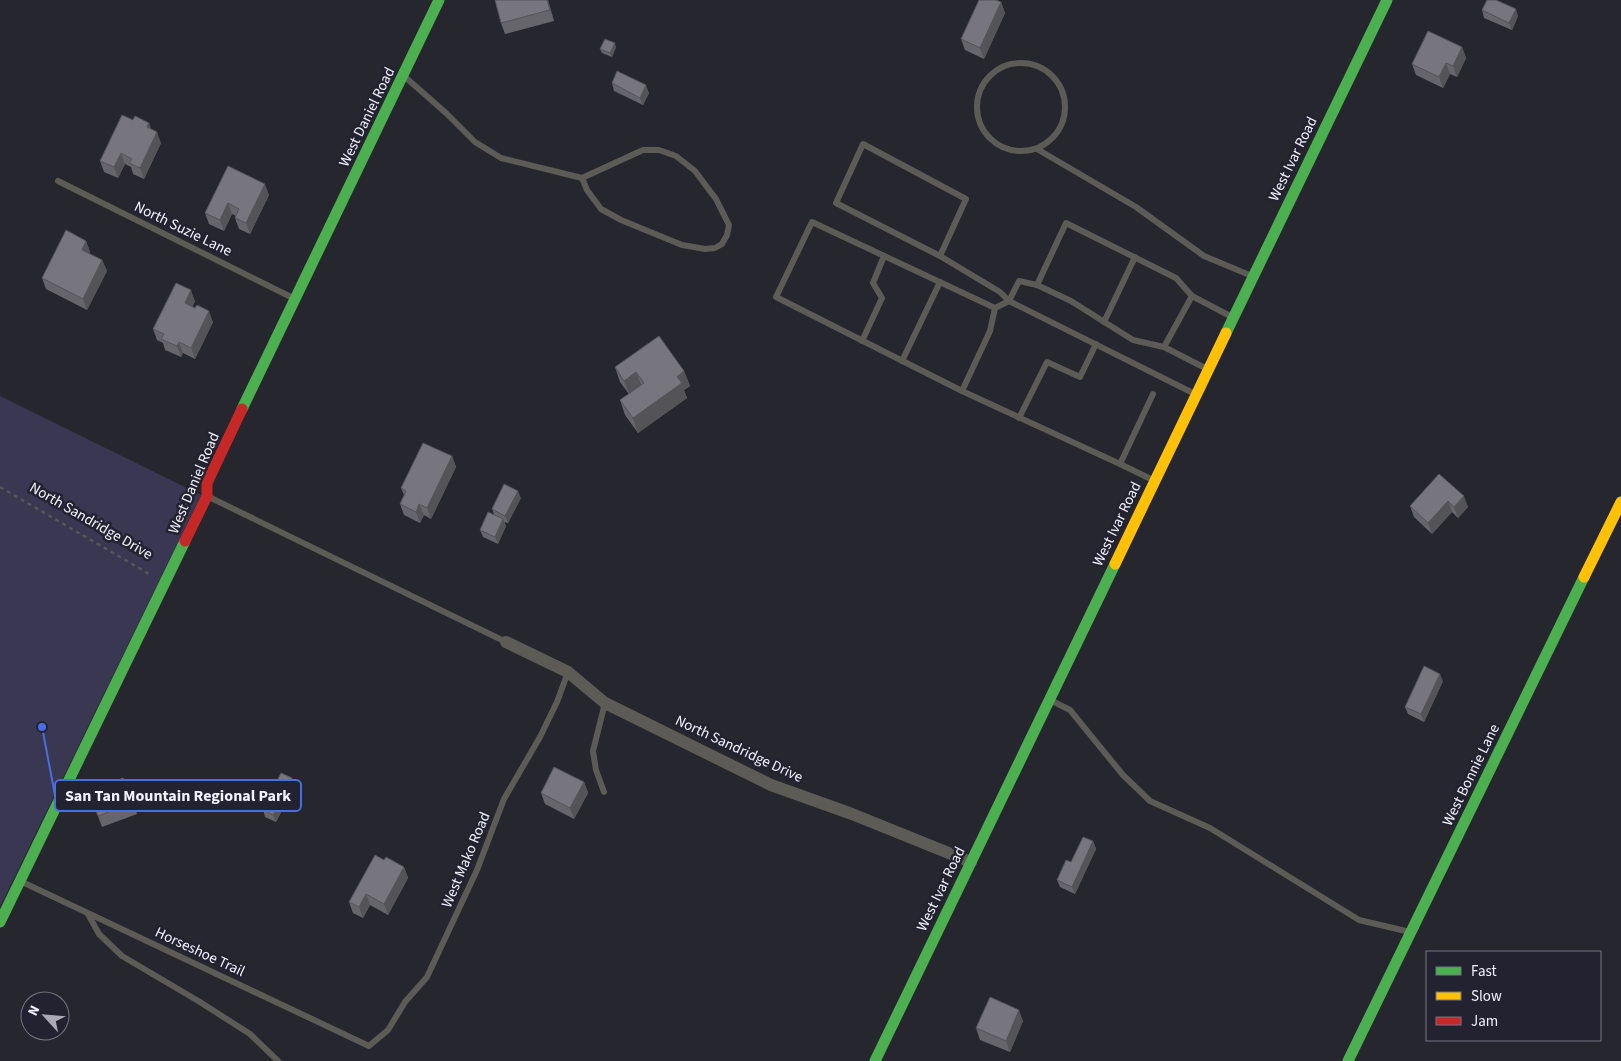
<svg xmlns="http://www.w3.org/2000/svg" width="1621" height="1061" font-family="'Source Sans 3',sans-serif">
  <rect width="100%" height="100%" fill="#26262e"/>
  <!-- green -->
  <polygon fill="#393751" points="0,396 201,495 0,907"/>
  <g fill="none" stroke-linecap="round" stroke-linejoin="round">
    <!-- path -->
    <polyline stroke="#565656" stroke-width="2.5" stroke-dasharray="4 4" stroke-linecap="butt" points="0,487 151,575"/>
    <!-- lane -->
    <g stroke="#5c5b56" stroke-width="6">
      <circle cx="1021" cy="107" r="44"/>
      <polyline points="405,77 446,113 475,142 501,158 582,178 643,150 659,150 676,156 695,171 716,199 729,225 727,235 722,244 715,248 705,249 682,245 621,220 601,209 587,190 582,178"/>
      <polyline points="1037,149 1136,207 1204,256 1252,276"/>
      <polyline points="58,181 295,299"/>
      <polyline points="940,256 836,203 863,144 966,199 940,256 1000,292 1009,301 1195,394"/>
      <polyline points="995,308 990,331 962,391 776,297 812,222 995,308 1009,301 1019,281 1037,285"/>
      <polyline points="1104,322 1135,257"/>
      <polyline points="862,341 882,298 873,283 884,256"/>
      <polyline points="1164,347 1133,340 1071,301 1037,285 1066,223 1176,278 1192,296"/>
      <polyline points="902,361 940,282"/>
      <polyline points="1207,369 1164,347 1192,296 1232,317"/>
      <polyline points="962,391 1120,464 1153,394"/>
      <polyline points="1019,418 1047,362 1080,377 1096,344"/>
      <polyline points="1120,464 1155,481"/>
      <polyline points="209,497 506,642"/>
      <polyline points="1050,700 1070,710 1123,775 1150,801 1210,828 1359,920 1410,932"/>
      <polyline points="604,792 596,770 593,751 605,703"/>
      <polyline points="20,881 369,1046 388,1030 405,1002 427,977 477,870 504,799 540,737 557,702 568,672"/>
      <polyline points="88,914 99,934 122,956 200,1002 250,1034 278,1061"/>
    </g>
    <!-- street -->
    <polyline stroke="#5c5b56" stroke-width="12" points="506,642 568,672 605,703 771,785 852,814 971,862"/>
    <!-- fast -->
    <g stroke="#4caf50" stroke-width="11">
      <polyline points="1226,333 1387,0"/>
      <polyline points="242,409 439,0"/>
      <polyline points="0,922 185,541"/>
      <polyline points="875,1061 1115,564"/>
      <polyline points="1348,1061 1584,577"/>
    </g>
    <!-- slow -->
    <g stroke="#ffc107" stroke-width="11">
      <polyline points="1115,564 1226,333"/>
      <polyline points="1584,577 1621,502"/>
    </g>
    <!-- jam -->
    <polyline stroke="#c62828" stroke-width="11" points="185,541 207,496 207,483 242,409"/>
  </g>
  <!-- wall -->
  <g fill="#66656c">
    <polygon points="548,0 554,21 505,34 501,23"/>
    <polygon points="1001,2 1005,13 984,59 965,50 961,39"/>
    <polygon points="1482,10 1518,16 1512,30 1484,18"/>
    <polygon points="616,47 612,57 602,53 600,49"/>
    <polygon points="1462,47 1466,58 1457,77 1450,74 1443,88 1416,75 1412,64"/>
    <polygon points="612,83 649,93 643,105 614,91"/>
    <polygon points="152,130 161,143 144,179 133,174 131,167 125,164 118,178 104,172 100,161"/>
    <polygon points="228,166 269,195 250,234 239,229 235,218 236,216 232,214 224,231 209,224 205,213"/>
    <polygon points="86,241 90,252 89,253 102,260 107,271 87,310 46,289 42,278"/>
    <polygon points="195,301 192,307 213,322 195,359 183,353 181,357 165,350 163,343 157,340 153,329"/>
    <polygon points="615,367 684,371 690,386 684,390 687,398 638,433 625,415 620,400 629,394 620,382"/>
    <polygon points="452,456 456,467 431,519 424,515 420,523 404,515 400,504 404,495 401,488"/>
    <polygon points="1439,474 1468,507 1458,518 1452,512 1432,534 1414,517 1410,506"/>
    <polygon points="521,498 508,523 504,522 506,526 498,544 483,537 480,530 494,514 492,509"/>
    <polygon points="1443,681 1424,722 1408,714 1405,707"/>
    <polygon points="123,778 137,814 102,827 89,792"/>
    <polygon points="584,782 588,793 574,819 545,804 541,793"/>
    <polygon points="295,785 276,822 265,817 263,809"/>
    <polygon points="1093,841 1096,849 1075,894 1060,887 1057,880 1071,862"/>
    <polygon points="404,867 408,878 388,915 370,905 363,918 353,913 349,902"/>
    <polygon points="1023,1021 1010,1052 980,1040 976,1028"/>
  </g>
  <!-- shaded-wall -->
  <g fill="#535358">
    <polygon points="547,0 548,0 554,21 550,10"/>
    <polygon points="1001,2 1005,13 984,59 980,48"/>
    <polygon points="1516,9 1518,16 1512,30 1509,23"/>
    <polygon points="615,43 616,47 612,57 610,53"/>
    <polygon points="1462,47 1466,58 1457,77 1453,66"/>
    <polygon points="1446,63 1450,74 1443,88 1439,77"/>
    <polygon points="646,85 649,93 643,105 640,98"/>
    <polygon points="149,123 153,134 147,127"/>
    <polygon points="157,132 161,143 144,179 140,168"/>
    <polygon points="121,153 125,164 118,178 114,167"/>
    <polygon points="265,184 269,195 250,234 246,223"/>
    <polygon points="228,203 232,214 224,231 220,220"/>
    <polygon points="86,241 90,252 86,261 82,250"/>
    <polygon points="102,260 107,271 87,310 83,299"/>
    <polygon points="191,290 195,301 189,314 185,303"/>
    <polygon points="209,311 213,322 195,359 191,348"/>
    <polygon points="179,342 183,353 181,357 177,346"/>
    <polygon points="684,371 690,386 684,390 687,398 638,433 633,418 677,377"/>
    <polygon points="636,372 642,387 630,395 624,381"/>
    <polygon points="452,456 456,467 431,519 427,508"/>
    <polygon points="518,491 521,498 508,523 505,516"/>
    <polygon points="1464,496 1468,507 1458,518 1454,507"/>
    <polygon points="1448,501 1452,512 1432,534 1428,523"/>
    <polygon points="419,504 424,515 420,523 416,512"/>
    <polygon points="503,519 506,526 498,544 495,537"/>
    <polygon points="1440,674 1443,681 1424,722 1421,714"/>
    <polygon points="292,778 295,785 276,822 273,815"/>
    <polygon points="584,782 588,793 574,819 570,808"/>
    <polygon points="1093,841 1096,849 1075,894 1072,887"/>
    <polygon points="404,867 408,878 388,915 384,904"/>
    <polygon points="366,894 370,905 363,918 359,907"/>
    <polygon points="1019,1010 1023,1021 1010,1052 1006,1041"/>
  </g>
  <!-- building -->
  <g fill="#77767e" stroke="#535358">
    <polygon points="495,0 547,0 550,10 501,23"/>
    <polygon points="979,0 996,0 1001,2 980,48 961,39"/>
    <polygon points="1487,0 1496,0 1516,9 1509,23 1482,10"/>
    <polygon points="1428,31 1462,47 1453,66 1446,63 1439,77 1412,64"/>
    <polygon points="605,39 615,43 610,53 600,49"/>
    <polygon points="617,71 646,85 640,98 612,83"/>
    <polygon points="122,115 133,120 135,116 149,123 147,127 157,132 140,168 129,163 132,159 121,153 114,167 100,161"/>
    <polygon points="228,166 265,184 246,223 235,218 239,209 228,203 220,220 205,213"/>
    <polygon points="66,230 86,241 82,250 102,260 83,299 42,278"/>
    <polygon points="176,283 191,290 185,303 195,308 197,305 209,311 191,348 179,342 177,346 161,339 164,334 153,329"/>
    <polygon points="659,336 684,371 677,377 682,383 633,418 620,400 644,383 636,372 624,381 615,367"/>
    <polygon points="423,443 452,456 427,508 419,504 416,512 400,504 406,491 401,488"/>
    <polygon points="1439,474 1464,496 1454,507 1448,501 1428,523 1410,506"/>
    <polygon points="504,484 518,491 505,516 492,509"/>
    <polygon points="488,512 503,519 495,537 480,530"/>
    <polygon points="1424,666 1440,674 1421,714 1405,707"/>
    <polygon points="554,767 584,782 570,808 541,793"/>
    <polygon points="281,773 292,778 273,815 263,809"/>
    <polygon points="123,778 133,803 98,816 89,792"/>
    <polygon points="1083,837 1093,841 1072,887 1057,880 1066,860 1071,862"/>
    <polygon points="375,855 384,860 386,857 404,867 384,904 366,894 359,907 349,902"/>
    <polygon points="990,997 1019,1010 1006,1041 976,1028"/>
  </g>
  <g text-anchor="middle" dominant-baseline="central" stroke-width="5" stroke-linejoin="round" paint-order="stroke">
    <!-- street labels -->
    <g font-size="15" fill="#f2f1fc" stroke="#232231">
      <text transform="translate(367 117) rotate(-64)">West Daniel Road</text>
      <text transform="translate(1293 159) rotate(-64)">West Ivar Road</text>
      <text transform="translate(183 229) rotate(26)">North Suzie Lane</text>
      <text transform="translate(194 483) rotate(-67)">West Daniel Road</text>
      <text transform="translate(91 521) rotate(30)">North Sandridge Drive</text>
      <text transform="translate(1117 524) rotate(-64)">West Ivar Road</text>
      <text transform="translate(739 749) rotate(25)">North Sandridge Drive</text>
      <text transform="translate(1471 775) rotate(-64)">West Bonnie Lane</text>
      <text transform="translate(466 860) rotate(-67)">West Mako Road</text>
      <text transform="translate(941 889) rotate(-64)">West Ivar Road</text>
      <text transform="translate(200 952) rotate(25)">Horseshoe Trail</text>
    </g>
  </g>
  <!-- callouts -->
  <path fill="none" stroke="#486fdf" stroke-width="2" d="M42 727L55 795"/>
  <circle fill="#486fdf" stroke="#232231" stroke-width="2" cx="42" cy="727" r="5"/>
  <rect fill="#232231" stroke="#486fdf" stroke-width="2" x="55" y="780" width="246" height="31" rx="5"/>
  <g font-size="16" text-anchor="middle" font-weight="bold" fill="#f2f1fc">
    <text x="178" y="801">San Tan Mountain Regional Park</text>
  </g>
  <!-- legend -->
  <rect x="1426" y="951" width="175" height="90" fill="#232231" stroke="#767582"/>
  <rect x="1436" y="967" width="25" height="8" fill="#4caf50" stroke="#767582"/>
  <text x="1471" y="976" font-size="15" fill="#f2f1fc">Fast</text>
  <rect x="1436" y="992" width="25" height="8" fill="#ffc107" stroke="#767582"/>
  <text x="1471" y="1001" font-size="15" fill="#f2f1fc">Slow</text>
  <rect x="1436" y="1017" width="25" height="8" fill="#c62828" stroke="#767582"/>
  <text x="1471" y="1026" font-size="15" fill="#f2f1fc">Jam</text>
  <!-- north arrow -->
  <g transform="translate(45 1016) rotate(296)"><circle r="24" fill="#232231" stroke="#767582"/>
  <path d="M0-4L9 19L0 12L-9 19Z" fill="#abaab4"/>
  <text y="-8" font-size="14" font-weight="bold" text-anchor="middle" fill="#f2f1fc">N</text>
  </g>
</svg>
